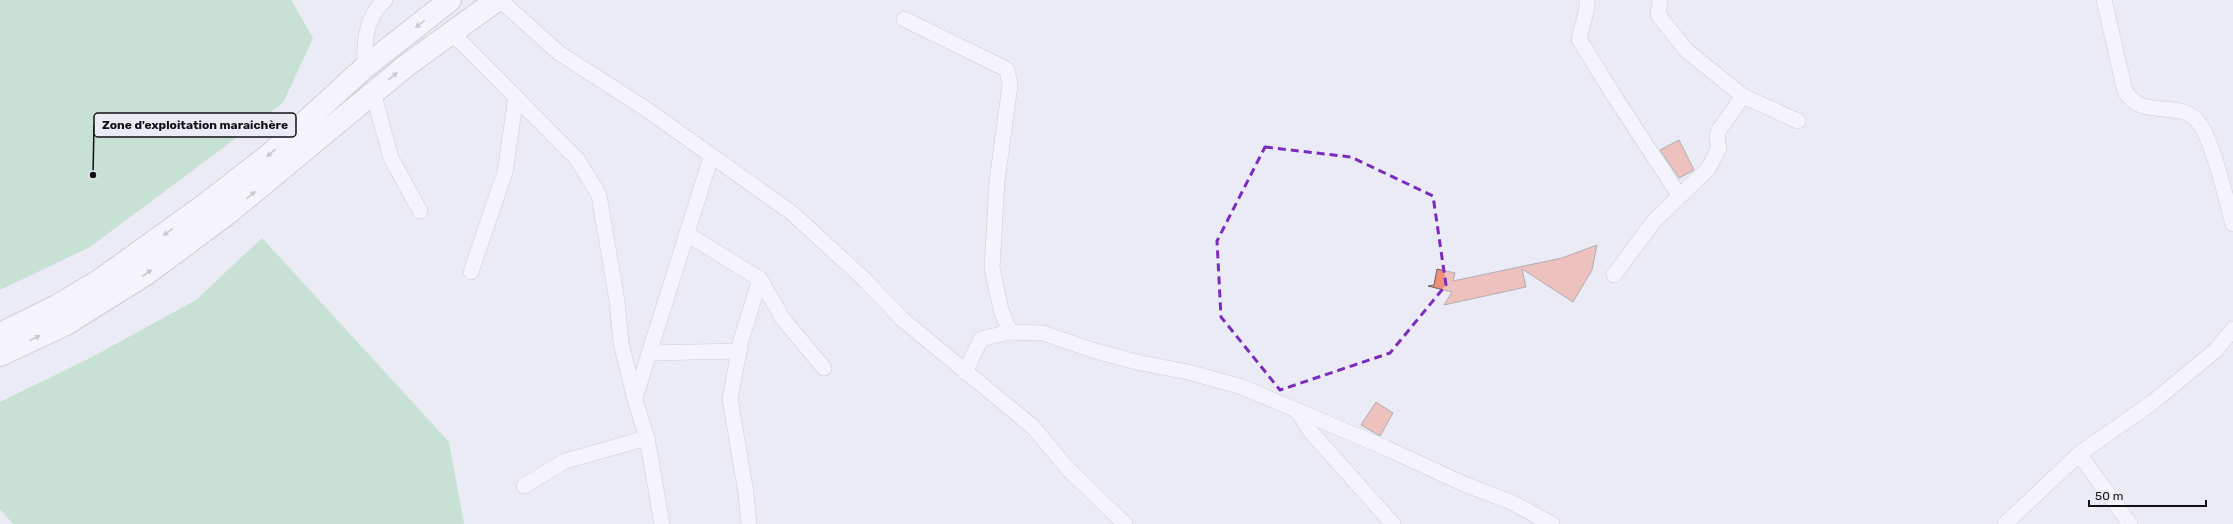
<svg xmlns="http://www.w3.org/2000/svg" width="2233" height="524" font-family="Rubik,sans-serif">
  <rect width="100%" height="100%" fill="#ebebf5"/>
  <!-- green -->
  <g fill="#9cd4aa">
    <polygon points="0,0 291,0 313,38 283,103 90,247 0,290"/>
    <polygon points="262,238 449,442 464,524 13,524 0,509 0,402 94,356 196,300"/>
  </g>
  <!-- building -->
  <g fill="#f08f7a" stroke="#6d6361">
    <polygon points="1679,140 1694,170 1679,178 1660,150"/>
    <polygon points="1597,245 1592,270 1573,302 1522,269 1526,287 1444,305 1452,292 1428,286 1434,285 1437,269 1455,273 1453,281 1562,258"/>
    <polygon points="1376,402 1393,413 1380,436 1361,425"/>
  </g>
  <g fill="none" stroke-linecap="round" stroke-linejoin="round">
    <!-- street casing -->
    <g stroke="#aaaab3" stroke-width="16">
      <g id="street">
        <polyline points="500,0 559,53 646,109 792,213 864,279 902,319 1033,427 1068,469 1125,524"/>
        <polyline points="1587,0 1587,8 1579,39 1616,99 1679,195"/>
        <polyline points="1660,0 1658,15 1687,51 1743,96 1798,121"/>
        <path d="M 2104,0 L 2125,91 C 2142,121 2179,98 2198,122 C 2213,140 2226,199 2233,224"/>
        <polyline points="904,19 1004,68 1007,70 1010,85 997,181 992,268 1001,310 1010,332"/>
        <polyline points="451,32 577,159 599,195 617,301 621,343 635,400 647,438 662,524"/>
        <path d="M 365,67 C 364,42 365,18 385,0"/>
        <polyline points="373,92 391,158 420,211"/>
        <polyline points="687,234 760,279 783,319 824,368"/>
        <polyline points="471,272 505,172 516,97"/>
        <polyline points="1614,275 1654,221 1708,169 1719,148 1717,137 1719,130 1743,96"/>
        <polyline points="649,353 739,351"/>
        <polyline points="965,372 981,339 1010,332 1043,333 1095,351 1141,363 1188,372 1242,387 1386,448 1464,484 1511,502 1552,524"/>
        <polyline points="635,398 711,157"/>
        <polyline points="1299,413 1311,432 1393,524"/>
        <polyline points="2079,454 2130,524"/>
        <polyline points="524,486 565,461 647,438"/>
        <polyline points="749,524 746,493 730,399 741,340 760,279"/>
        <polyline points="2005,524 2079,454 2153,402 2216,350 2233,329"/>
      </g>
    </g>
    <!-- highway casing -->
    <g stroke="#aaaab3" stroke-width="24">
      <g id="highway">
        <polyline points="0,334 57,306 99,281 206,204 269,155 365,67 450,0"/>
        <polyline points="0,355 66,324 146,274 227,214 407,65 497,0"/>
      </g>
    </g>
    <!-- street -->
    <use href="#street" stroke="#fff" stroke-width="15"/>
    <!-- highway -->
    <use href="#highway" stroke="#fff" stroke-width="22"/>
  </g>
  <!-- one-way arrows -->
  <defs><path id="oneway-solid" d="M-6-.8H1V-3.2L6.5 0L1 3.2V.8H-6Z"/></defs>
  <g fill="#a0a0a1">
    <use href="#oneway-solid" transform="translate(420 24) rotate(142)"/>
    <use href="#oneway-solid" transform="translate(393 76) rotate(-39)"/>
    <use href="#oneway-solid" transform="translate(271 153) rotate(139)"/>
    <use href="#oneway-solid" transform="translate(251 195) rotate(-39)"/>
    <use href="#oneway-solid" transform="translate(168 232) rotate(144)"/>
    <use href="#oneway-solid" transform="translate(147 273) rotate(-35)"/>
    <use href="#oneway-solid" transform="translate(35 338) rotate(-25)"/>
  </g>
  <!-- marked area -->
  <path d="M0 0H2233V524H0ZM 1265,147 L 1351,157 L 1433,196 L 1446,285 L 1390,353 L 1280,390 L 1221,317 L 1217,241 Z" fill="#ebebf5" fill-opacity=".55" fill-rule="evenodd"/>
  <path fill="none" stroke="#7b2cbf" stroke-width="3" stroke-dasharray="8 5" stroke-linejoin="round" d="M 1265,147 L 1351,157 L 1433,196 L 1446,285 L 1390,353 L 1280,390 L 1221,317 L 1217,241 Z"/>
  <!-- callouts -->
  <path fill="none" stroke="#111115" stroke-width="1.5" d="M93 175L94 125"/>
  <circle fill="#111115" stroke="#ebebf5" stroke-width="1.5" cx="93" cy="175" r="4"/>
  <rect fill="#ebebf5" stroke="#111115" stroke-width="1.5" x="94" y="113" width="202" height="24" rx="4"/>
  <g font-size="12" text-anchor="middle" font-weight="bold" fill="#111115">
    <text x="195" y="129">Zone d'exploitation maraichère</text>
  </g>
  <!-- scale -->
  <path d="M2089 500v6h117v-6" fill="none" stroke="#111115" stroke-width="2"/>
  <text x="2095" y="500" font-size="12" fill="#111115" stroke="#ebebf5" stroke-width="3" paint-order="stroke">50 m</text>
</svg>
